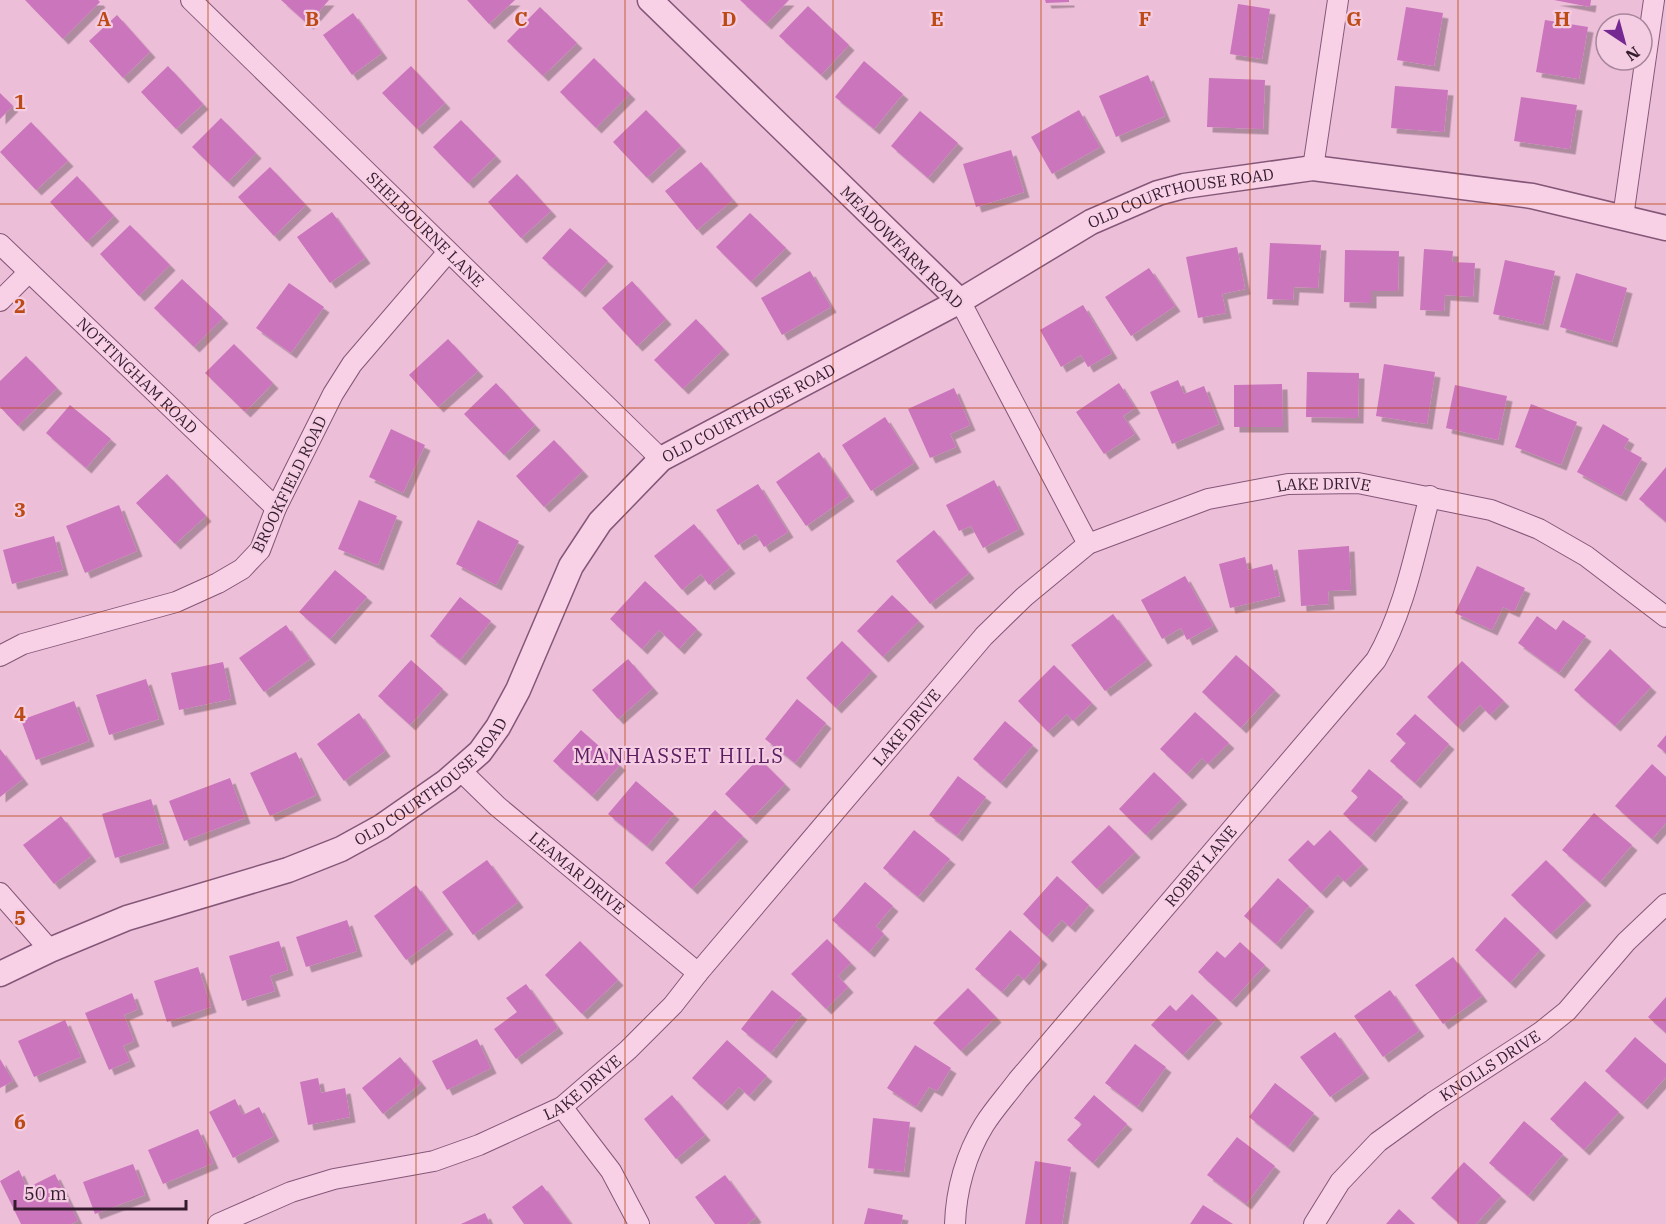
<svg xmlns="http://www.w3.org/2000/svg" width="1666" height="1224" font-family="'IBM Plex Serif',serif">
  <defs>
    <filter id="shadow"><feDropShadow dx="5.5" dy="5.5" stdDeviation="0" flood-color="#0004"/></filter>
  </defs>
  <rect width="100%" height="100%" fill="#edbed8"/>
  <!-- building -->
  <g fill="#cb74bd" filter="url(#shadow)">
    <polygon points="25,0 98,0 100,2 63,39"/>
    <polygon points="281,0 329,0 308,24"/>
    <polygon points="467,0 515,0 489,24"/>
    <polygon points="740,0 789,0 766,24"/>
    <polygon points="1045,0 1069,0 1069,2 1046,3"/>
    <polygon points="1554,0 1591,0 1590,7"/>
    <polygon points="1238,4 1270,9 1262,59 1230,54"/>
    <polygon points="808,6 849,45 821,75 779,36"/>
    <polygon points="540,7 577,43 543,76 507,41"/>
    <polygon points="1406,7 1443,13 1434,66 1397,60"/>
    <polygon points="353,13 382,53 352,75 323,35"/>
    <polygon points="117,15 150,52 123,78 89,41"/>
    <polygon points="1545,20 1588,27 1579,79 1536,72"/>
    <polygon points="594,58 630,94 596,128 560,92"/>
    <polygon points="864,61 903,94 874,129 835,97"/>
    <polygon points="168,66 203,104 176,129 141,92"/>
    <polygon points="411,66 445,103 417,129 382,93"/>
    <polygon points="1148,75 1165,116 1116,137 1099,96"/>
    <polygon points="1209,78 1265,80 1263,129 1207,127"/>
    <polygon points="1395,86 1448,90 1444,132 1391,128"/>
    <polygon points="0,93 13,106 0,119"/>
    <polygon points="1521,97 1577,105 1570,149 1514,141"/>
    <polygon points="646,110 681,146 647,178 613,142"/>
    <polygon points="1079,110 1100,147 1052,174 1031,137"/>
    <polygon points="920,111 958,143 928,178 891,146"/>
    <polygon points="221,118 256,153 228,182 192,147"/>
    <polygon points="461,120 496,156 468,183 433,147"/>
    <polygon points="31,122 68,161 36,190 0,152"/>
    <polygon points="1011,150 1024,192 976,207 963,164"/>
    <polygon points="701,162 733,200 697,230 665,191"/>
    <polygon points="270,167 306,205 274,236 238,197"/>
    <polygon points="517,174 551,211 521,238 488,202"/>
    <polygon points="77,176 114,216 87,242 50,202"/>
    <polygon points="332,212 365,258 330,283 297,237"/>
    <polygon points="750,213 786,248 751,282 716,247"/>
    <polygon points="130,225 170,265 139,296 100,254"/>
    <polygon points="570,228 608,261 580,292 542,258"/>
    <polygon points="1270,243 1321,245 1318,288 1294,287 1293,300 1267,299"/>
    <polygon points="1237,247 1245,289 1222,294 1226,313 1198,318 1186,257"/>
    <polygon points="1424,249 1453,251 1452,262 1475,263 1473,297 1445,295 1444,311 1420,310"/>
    <polygon points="1345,250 1399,251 1398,291 1371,291 1371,303 1344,302"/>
    <polygon points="1505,260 1555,271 1543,325 1493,314"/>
    <polygon points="1149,268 1175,306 1131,336 1105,297"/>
    <polygon points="810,271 831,307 782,335 761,298"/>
    <polygon points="1576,273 1627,288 1612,342 1560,327"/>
    <polygon points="182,279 223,318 194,347 154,308"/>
    <polygon points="632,281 666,319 637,346 602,308"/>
    <polygon points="289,283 324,307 291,353 256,328"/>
    <polygon points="1083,305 1112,353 1088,367 1081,355 1061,367 1040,330"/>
    <polygon points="696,319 724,349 683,389 654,360"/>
    <polygon points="448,339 478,371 438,407 409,375"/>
    <polygon points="234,344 273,383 245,412 205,373"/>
    <polygon points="26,356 57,388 18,426 0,407 0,381"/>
    <polygon points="1384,364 1435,372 1427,424 1376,416"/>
    <polygon points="1307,372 1359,373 1358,418 1306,417"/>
    <polygon points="1178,380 1184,394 1204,386 1219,424 1172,444 1150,392"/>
    <polygon points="496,383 535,425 504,455 464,414"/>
    <polygon points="1119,383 1135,408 1123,416 1135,434 1104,454 1076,412"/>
    <polygon points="1282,384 1283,427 1234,427 1234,385"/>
    <polygon points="1455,385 1507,396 1498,440 1446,428"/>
    <polygon points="954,388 970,425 950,434 956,447 930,458 908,409"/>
    <polygon points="1531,404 1577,422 1561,465 1515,447"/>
    <polygon points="70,405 111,439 86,468 46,433"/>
    <polygon points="885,417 914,463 871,491 842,445"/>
    <polygon points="1603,424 1629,439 1624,448 1642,458 1621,496 1577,472"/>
    <polygon points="391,429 425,445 403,493 369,477"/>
    <polygon points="554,440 583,471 544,507 516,476"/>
    <polygon points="819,452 849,496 806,526 776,482"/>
    <polygon points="1666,467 1666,522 1639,499"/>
    <polygon points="167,474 206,516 175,544 136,503"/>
    <polygon points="994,480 1019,529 983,548 971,526 959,531 946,505"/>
    <polygon points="758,484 788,532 764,547 756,534 738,545 716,510"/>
    <polygon points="359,500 397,516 378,565 338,549"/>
    <polygon points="119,505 137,551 85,573 66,526"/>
    <polygon points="478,520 519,541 496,585 456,564"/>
    <polygon points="694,524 730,568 709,585 701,574 682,590 654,556"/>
    <polygon points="934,530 969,573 930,604 896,561"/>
    <polygon points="54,536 63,570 12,584 3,550"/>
    <polygon points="1349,546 1351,590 1328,591 1329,604 1301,606 1298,550"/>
    <polygon points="1245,557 1248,570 1272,564 1280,596 1230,608 1219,564"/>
    <polygon points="1477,566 1525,588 1514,612 1503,607 1492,630 1455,613"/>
    <polygon points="335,570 367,597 330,639 299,612"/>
    <polygon points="1185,576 1213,626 1187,640 1181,628 1162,639 1141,600"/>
    <polygon points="645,581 697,629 679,649 659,630 642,649 610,619"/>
    <polygon points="892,595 919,621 883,657 857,631"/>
    <polygon points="460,597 491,621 460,660 430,636"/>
    <polygon points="1113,614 1147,660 1105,691 1071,645"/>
    <polygon points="1537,616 1556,630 1563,620 1586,636 1559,673 1518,643"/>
    <polygon points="286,625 310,659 264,692 239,658"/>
    <polygon points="842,641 872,671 836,708 806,678"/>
    <polygon points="1610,649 1651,687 1615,726 1574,690"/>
    <polygon points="1236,655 1275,690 1241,728 1202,692"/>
    <polygon points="628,659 653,688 618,719 592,690"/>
    <polygon points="411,660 443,689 410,725 378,696"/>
    <polygon points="1462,661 1504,701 1490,715 1480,705 1458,727 1427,697"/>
    <polygon points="223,662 231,699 179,710 171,673"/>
    <polygon points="1054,665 1092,703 1073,721 1067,714 1048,732 1018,701"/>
    <polygon points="146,679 159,719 109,735 96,695"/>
    <polygon points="797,699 826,723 795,763 765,739"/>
    <polygon points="74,701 89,741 36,760 21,720"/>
    <polygon points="1195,712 1229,743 1208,764 1202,758 1187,774 1160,749"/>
    <polygon points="359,713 385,751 344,781 317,744"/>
    <polygon points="1415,714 1449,744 1415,783 1390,761 1406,743 1396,734"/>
    <polygon points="1005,721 1033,745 1001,783 973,759"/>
    <polygon points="581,730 620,765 592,796 553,761"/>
    <polygon points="1666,735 1666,753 1657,746"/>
    <polygon points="0,749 23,779 0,797"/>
    <polygon points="296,752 316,795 270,816 250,773"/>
    <polygon points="759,758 785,784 751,819 725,794"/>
    <polygon points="1652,764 1666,777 1666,823 1652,839 1615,806"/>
    <polygon points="1369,769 1403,797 1370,837 1343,814 1358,797 1351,791"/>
    <polygon points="1154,772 1182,799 1146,835 1119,809"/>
    <polygon points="958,776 986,797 957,836 929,815"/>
    <polygon points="230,778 245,818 184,841 169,801"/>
    <polygon points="636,781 674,814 647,846 608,814"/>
    <polygon points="151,799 164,843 115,858 102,814"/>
    <polygon points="715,810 743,836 692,889 665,863"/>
    <polygon points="1594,813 1632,845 1600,882 1562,850"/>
    <polygon points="61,816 91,856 54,884 23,845"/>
    <polygon points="1109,825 1135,852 1097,889 1071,862"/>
    <polygon points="914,830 950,859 918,897 883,868"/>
    <polygon points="1330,830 1363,864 1345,882 1338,875 1321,893 1288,860 1308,840 1314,846"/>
    <polygon points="487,860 518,902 473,935 442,892"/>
    <polygon points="1546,860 1586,900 1551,934 1511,895"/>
    <polygon points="1057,876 1089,905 1070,927 1062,920 1047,937 1023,914"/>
    <polygon points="1278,878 1309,906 1276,944 1244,916"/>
    <polygon points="865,882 893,906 876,926 884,934 869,952 832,920"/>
    <polygon points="416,885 448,929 406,960 374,916"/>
    <polygon points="1505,917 1540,950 1510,983 1475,950"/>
    <polygon points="347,920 357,951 306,967 296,937"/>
    <polygon points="1010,930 1042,959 1024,980 1018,974 1002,992 975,969"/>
    <polygon points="827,939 851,963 838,976 848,987 826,1009 791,974"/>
    <polygon points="279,941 288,970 270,976 275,991 242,1001 229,956"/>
    <polygon points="580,941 618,980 582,1014 545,975"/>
    <polygon points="1240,942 1265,965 1231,1002 1198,972 1217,951 1225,958"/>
    <polygon points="1453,957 1482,996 1443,1024 1415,985"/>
    <polygon points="198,967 211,1007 167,1022 154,981"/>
    <polygon points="526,984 558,1028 516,1059 494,1029 517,1012 506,998"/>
    <polygon points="968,988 996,1017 961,1051 933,1023"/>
    <polygon points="772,990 802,1014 771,1053 741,1029"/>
    <polygon points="1390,990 1419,1031 1383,1057 1354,1016"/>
    <polygon points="132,993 138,1009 124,1015 134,1041 123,1046 130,1061 109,1070 85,1013"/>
    <polygon points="1192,994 1217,1018 1183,1055 1151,1025 1170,1005 1176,1011"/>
    <polygon points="1666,997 1666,1033 1648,1017"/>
    <polygon points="65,1020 81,1057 34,1077 18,1041"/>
    <polygon points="1335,1032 1364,1073 1330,1097 1300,1057"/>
    <polygon points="1635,1037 1666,1064 1666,1077 1642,1104 1605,1071"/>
    <polygon points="477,1039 491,1068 447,1090 432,1061"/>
    <polygon points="727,1040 767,1076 749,1096 739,1087 722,1105 692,1078"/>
    <polygon points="1135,1044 1166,1067 1137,1107 1105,1083"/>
    <polygon points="915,1045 951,1068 937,1091 929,1087 916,1107 887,1088"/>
    <polygon points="400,1057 421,1083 383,1114 362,1088"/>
    <polygon points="0,1059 13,1081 0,1088"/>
    <polygon points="318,1078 321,1093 345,1088 350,1117 308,1125 300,1082"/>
    <polygon points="1585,1081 1619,1112 1584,1150 1550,1119"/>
    <polygon points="1275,1083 1314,1113 1288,1147 1249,1117"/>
    <polygon points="672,1095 705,1135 676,1159 644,1119"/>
    <polygon points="1094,1095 1127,1124 1093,1163 1067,1140 1082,1124 1074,1118"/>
    <polygon points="235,1099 243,1115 259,1107 274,1136 233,1158 209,1112"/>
    <polygon points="873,1118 910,1122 904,1172 868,1168"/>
    <polygon points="1524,1121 1563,1154 1528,1196 1489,1163"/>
    <polygon points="198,1129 213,1163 163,1184 148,1150"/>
    <polygon points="1237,1137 1275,1166 1246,1204 1207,1175"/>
    <polygon points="1035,1161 1071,1167 1062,1224 1025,1224"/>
    <polygon points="1464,1162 1501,1196 1476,1224 1460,1224 1431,1198"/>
    <polygon points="133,1164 145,1195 95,1214 83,1182"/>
    <polygon points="19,1170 27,1188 55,1174 78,1221 71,1224 21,1224 0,1181"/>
    <polygon points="725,1175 756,1217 747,1224 715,1224 695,1197"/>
    <polygon points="542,1185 571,1224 524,1224 512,1207"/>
    <polygon points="1203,1205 1233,1224 1190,1224"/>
    <polygon points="868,1208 903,1215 901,1224 864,1224"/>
    <polygon points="1399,1209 1415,1224 1386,1224"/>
    <polygon points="485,1213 490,1224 461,1224"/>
  </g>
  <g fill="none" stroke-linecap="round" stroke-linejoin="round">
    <!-- minor casing -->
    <g stroke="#845778" stroke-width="22">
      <g id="minor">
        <path id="s1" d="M 191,0 L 661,459"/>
        <polyline points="1313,168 1338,0"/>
        <polyline points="1623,217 1654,0"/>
        <path id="s2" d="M 0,244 L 276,508"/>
        <polyline points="0,301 29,272"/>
        <polyline points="960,301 1088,544"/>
        <polyline points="0,656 23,644 176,602 218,583 242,569 260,550 276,508 333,394 352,364 448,252"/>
        <path id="s3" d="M 460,770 L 497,806 L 698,973"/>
        <polyline points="0,893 50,950"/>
        <polyline points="562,1107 611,1171 639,1224"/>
        <path id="s4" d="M 218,1224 L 291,1192 L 334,1179 L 434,1161 L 479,1145 L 562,1107 L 628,1050 L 673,1005 L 698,973 L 984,636 L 1024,597 L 1088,544 L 1208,499 L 1288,484 L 1358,483 L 1491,510 L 1539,529 L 1586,556 L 1666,617"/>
        <path id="s5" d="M 955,1224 C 956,1190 966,1154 984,1125 C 994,1109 1007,1095 1018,1080 L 1376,660 C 1405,610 1415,551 1430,496"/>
        <path id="s6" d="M 1314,1224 L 1340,1182 L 1378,1142 L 1432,1103 L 1541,1032 L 1567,1011 L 1626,942 L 1666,904"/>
      </g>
    </g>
    <!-- tertiary casing -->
    <g stroke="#845778" stroke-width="27">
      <g id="tertiary">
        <polyline points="650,0 960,301"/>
        <path id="s7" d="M 0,974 L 50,950 L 127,918 L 288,870 L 341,849 L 381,827 L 447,781 L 480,752 L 498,727 L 518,690 L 571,566 L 600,522 L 661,459 L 960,301 L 1091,222 L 1158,193 L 1184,186 L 1313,168 L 1532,196 L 1666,228"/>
      </g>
    </g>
    <!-- minor -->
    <use href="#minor" stroke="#f8d1e7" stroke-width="20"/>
    <!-- tertiary -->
    <use href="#tertiary" stroke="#f8d1e7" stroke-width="24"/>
  </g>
  <!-- grid -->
  <path fill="none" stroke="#bb4a14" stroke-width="1.5" stroke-opacity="0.55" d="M 208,0 L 208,1224M 416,0 L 416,1224M 625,0 L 625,1224M 833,0 L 833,1224M 1041,0 L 1041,1224M 1250,0 L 1250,1224M 1458,0 L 1458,1224M 0,204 L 1666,204M 0,408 L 1666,408M 0,612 L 1666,612M 0,816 L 1666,816M 0,1020 L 1666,1020"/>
  <g text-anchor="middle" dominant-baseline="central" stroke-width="4.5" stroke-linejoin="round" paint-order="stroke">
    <!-- street labels -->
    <g font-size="16" fill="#341c2e" stroke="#f4cde3">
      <text stroke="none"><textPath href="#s7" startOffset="1467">OLD COURTHOUSE ROAD</textPath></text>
      <text stroke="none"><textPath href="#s1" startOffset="328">SHELBOURNE LANE</textPath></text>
      <text transform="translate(902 247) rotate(45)">MEADOWFARM ROAD</text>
      <text stroke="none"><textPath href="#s2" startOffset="190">NOTTINGHAM ROAD</textPath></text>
      <text stroke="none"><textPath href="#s7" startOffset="981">OLD COURTHOUSE ROAD</textPath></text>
      <text transform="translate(289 484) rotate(-64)">BROOKFIELD ROAD</text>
      <text stroke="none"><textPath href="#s4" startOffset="1383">LAKE DRIVE</textPath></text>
      <text stroke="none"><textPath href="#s4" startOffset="879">LAKE DRIVE</textPath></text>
      <text stroke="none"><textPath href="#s7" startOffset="477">OLD COURTHOUSE ROAD</textPath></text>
      <text stroke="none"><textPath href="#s5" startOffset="442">ROBBY LANE</textPath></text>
      <text stroke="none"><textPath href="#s3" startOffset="156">LEAMAR DRIVE</textPath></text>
      <text stroke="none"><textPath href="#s6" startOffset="240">KNOLLS DRIVE</textPath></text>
      <text stroke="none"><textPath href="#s4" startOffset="393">LAKE DRIVE</textPath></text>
    </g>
    <!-- quarter labels -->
    <g font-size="20" letter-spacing="1.5" fill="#5c1c60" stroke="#f4cde3">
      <text x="679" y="755">MANHASSET HILLS</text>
    </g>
  </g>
  <g font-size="20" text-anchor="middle" font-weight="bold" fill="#bb4a14" stroke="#f4cde3" stroke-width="4.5" stroke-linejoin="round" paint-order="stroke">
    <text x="104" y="26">A</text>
    <text x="312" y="26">B</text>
    <text x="521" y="26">C</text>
    <text x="729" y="26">D</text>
    <text x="937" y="26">E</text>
    <text x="1145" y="26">F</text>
    <text x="1354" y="26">G</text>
    <text x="1562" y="26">H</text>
    <text x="20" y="109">1</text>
    <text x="20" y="313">2</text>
    <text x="20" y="517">3</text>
    <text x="20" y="721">4</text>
    <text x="20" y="925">5</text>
    <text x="20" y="1129">6</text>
  </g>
  <!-- north arrow -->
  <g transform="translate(1624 42) rotate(144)"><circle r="28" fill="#f4cde3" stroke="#a7869b" stroke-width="1.5"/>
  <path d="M0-4.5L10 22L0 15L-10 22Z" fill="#762892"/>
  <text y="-9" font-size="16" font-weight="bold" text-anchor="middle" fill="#341c2e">N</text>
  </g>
  <!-- scale -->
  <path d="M15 1200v9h171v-9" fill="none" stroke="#341c2e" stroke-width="3"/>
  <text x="24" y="1200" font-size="18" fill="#341c2e" stroke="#f4cde3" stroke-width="4.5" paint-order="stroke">50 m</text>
</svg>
